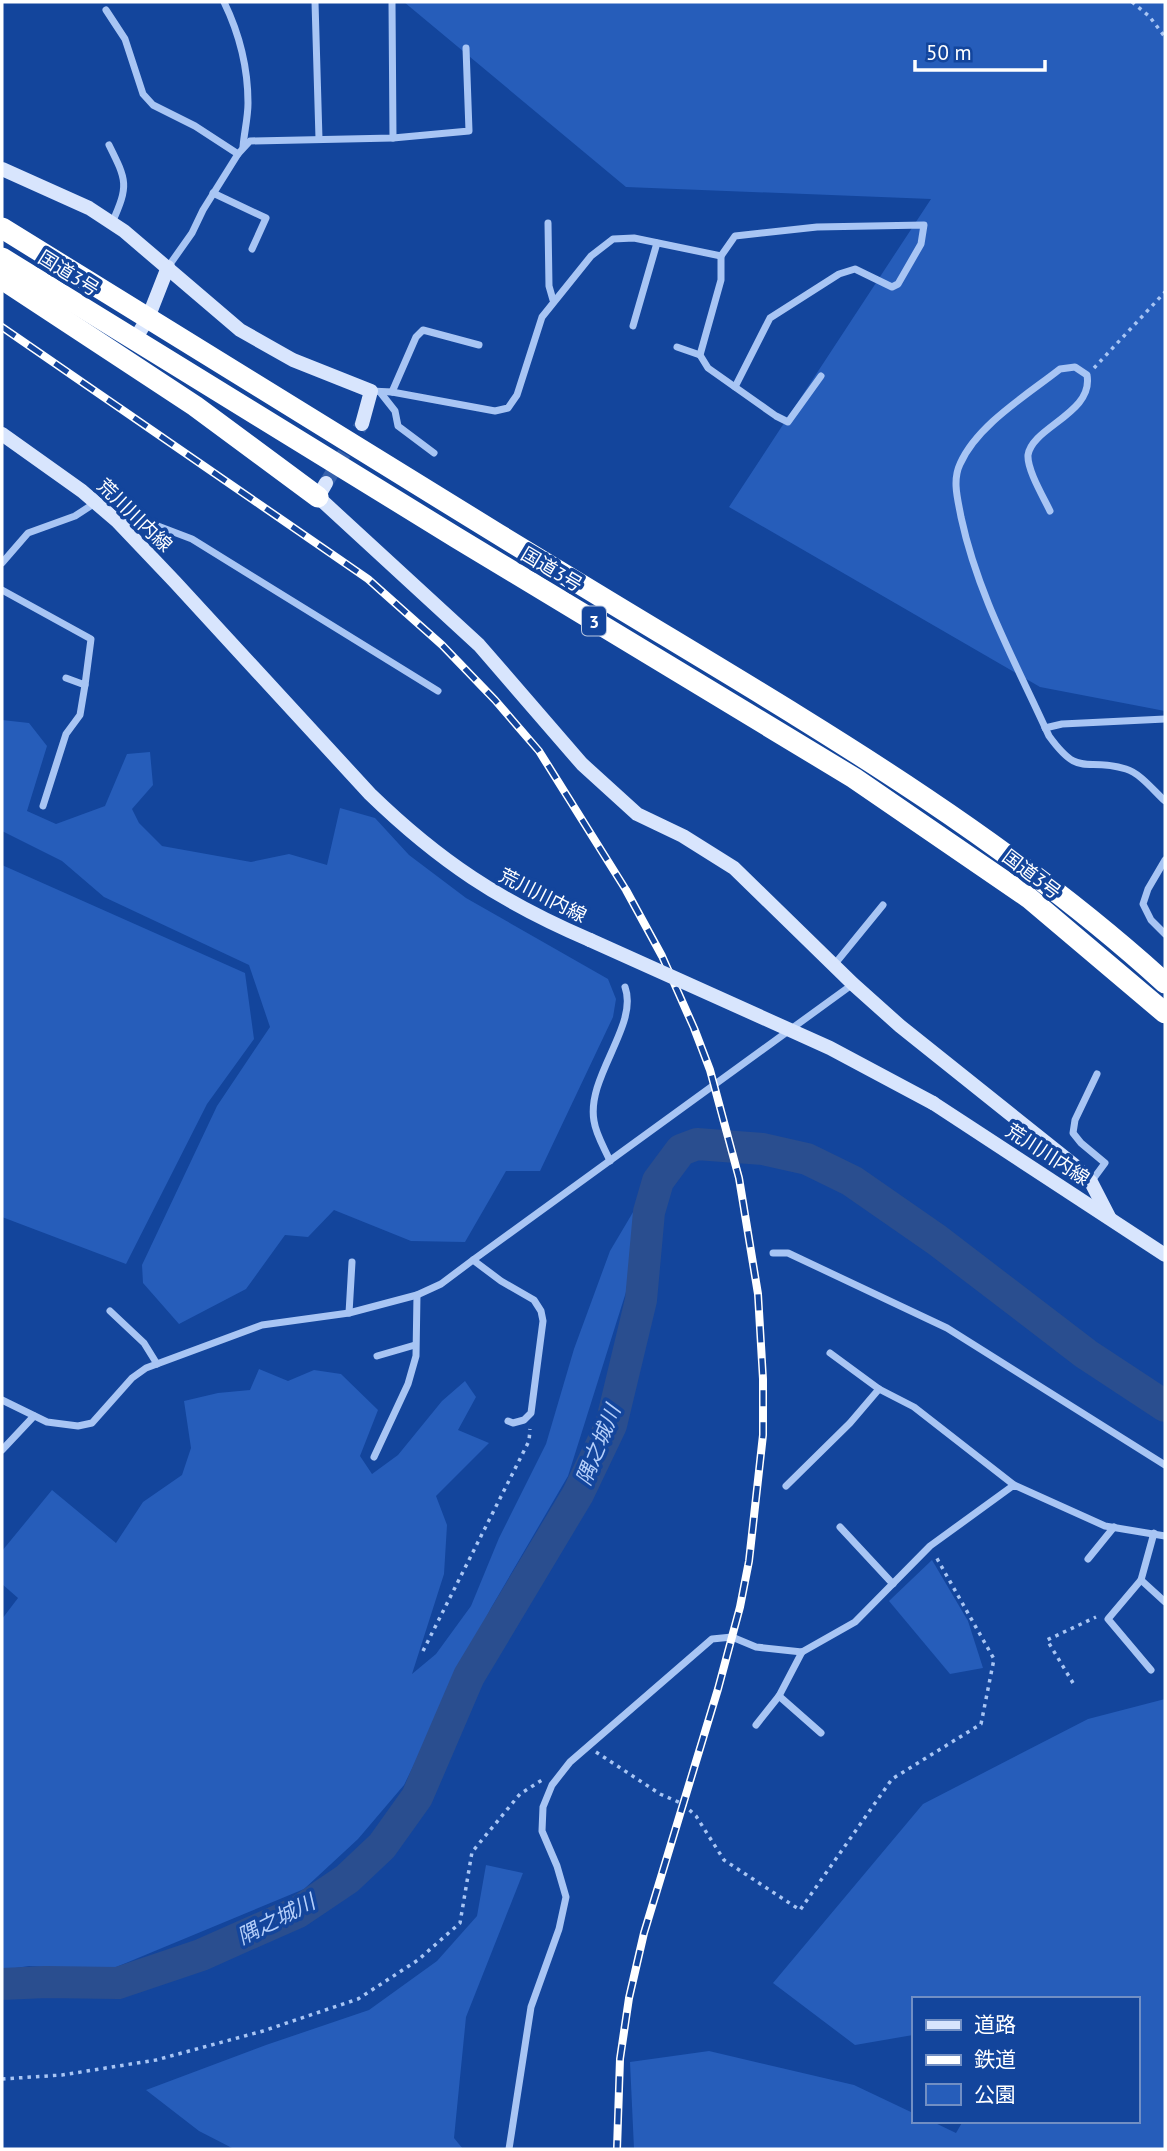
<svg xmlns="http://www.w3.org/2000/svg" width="1167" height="2151" font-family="'PT Sans','Noto Sans JP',sans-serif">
  <rect width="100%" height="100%" fill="#13459c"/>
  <!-- green -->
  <g fill="#265dba">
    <polygon points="404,2 1165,2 1165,711 1040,687 729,507 931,199 626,187"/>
    <polygon points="2,720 29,723 47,746 27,811 56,824 105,806 127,754 150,752 153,785 132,809 139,823 162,846 251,862 289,854 327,865 340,808 375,818 409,855 466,898 608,979 616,999 613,1017 540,1171 506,1171 465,1242 411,1241 334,1210 308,1237 285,1235 246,1289 179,1324 143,1283 142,1265 217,1106 270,1027 249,965 104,897 62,861 2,831"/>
    <polygon points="2,865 245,973 254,1039 207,1104 126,1264 2,1217"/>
    <polygon points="642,1197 626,1292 568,1476 491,1608 404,1785 358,1839 304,1889 109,1970 29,1966 2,1970 2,1619 18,1598 2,1584 2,1551 52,1490 116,1543 143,1502 182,1475 191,1448 184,1401 218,1393 250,1390 259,1369 288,1381 314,1370 341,1374 378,1410 360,1456 372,1474 398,1455 442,1401 465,1381 476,1397 458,1430 489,1443 436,1496 447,1525 444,1574 412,1674 436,1654 471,1606 499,1538 546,1444 574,1349 610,1251"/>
    <polygon points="932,1560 968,1621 983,1668 950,1674 889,1601"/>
    <polygon points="1165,1699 1165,2149 634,2149 630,2062 709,2051 854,2085 913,2113 913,2121 931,2121 956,2133 963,2121 1137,2121 1137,1999 913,1999 913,2035 855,2045 773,1983 923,1804 1088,1719"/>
    <polygon points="486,1865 523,1873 466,2017 454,2138 463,2149 234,2149 199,2131 146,2090 266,2045 369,2010 437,1961 477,1916"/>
  </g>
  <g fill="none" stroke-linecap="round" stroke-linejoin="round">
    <!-- river -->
    <polyline stroke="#2a4e8f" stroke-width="32" points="2,1984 46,1982 118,1983 201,1955 298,1912 347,1879 382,1846 417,1797 469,1676 578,1494 611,1425 641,1300 649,1212 658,1181 681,1150 697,1144 763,1149 807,1159 852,1181 937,1240 1086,1354 1165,1406"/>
    <!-- secondary-tunnel -->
    <polyline stroke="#3661ab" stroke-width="14" stroke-dasharray="14 7" stroke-linecap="butt" points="326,483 362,424"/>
    <!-- path -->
    <g stroke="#a8c5f4" stroke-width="3.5" stroke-dasharray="3.5 5" stroke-linecap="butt">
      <polyline points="1132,2 1149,16 1165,37"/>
      <polyline points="1094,368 1165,292"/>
      <polyline points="423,1651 529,1441 530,1429"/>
      <polyline points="1073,1683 1047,1640 1096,1617"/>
      <polyline points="596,1752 660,1794 683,1804 696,1816 724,1860 800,1910 892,1779 981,1724 994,1659 935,1555"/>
      <polyline points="2,2079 62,2075 156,2060 263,2031 358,1999 418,1960 460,1923 472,1852 520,1794 542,1780"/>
    </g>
    <!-- street -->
    <g stroke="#a8c5f4" stroke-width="7">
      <path d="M 224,2 C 239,33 248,69 248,103 C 248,118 244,133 243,147"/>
      <polyline points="315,2 319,139"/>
      <polyline points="392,2 393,138"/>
      <polyline points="106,10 125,39 143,94 153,105 195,126 238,154"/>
      <path d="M 109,145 C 127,181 129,185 112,223"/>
      <polyline points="213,193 266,218 252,249"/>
      <polyline points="548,223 549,286 553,300"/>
      <polyline points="721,256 721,280 700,355 708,368 776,416 788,422 821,376"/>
      <polyline points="168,267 192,233 203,210 238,154 250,141 393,138 469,131 466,48"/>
      <polyline points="633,326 657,243"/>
      <polyline points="677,347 700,355"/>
      <polyline points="371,391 392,392 495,411 508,408 517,395 542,317 591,256 613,239 634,238 721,256 735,236 817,227 924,225 921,244 898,284 892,287 855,269 839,274 770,318 735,387"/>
      <polyline points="380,392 395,411 398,426 434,453"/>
      <polyline points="392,392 416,337 423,330 479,345"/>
      <path d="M 1050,511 C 1044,498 1027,470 1028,455 C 1032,427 1094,413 1087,375 L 1075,367 L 1060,369 C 1027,395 977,425 960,464 C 952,481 958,500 961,517 C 978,596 1016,663 1049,736 C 1081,780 1084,756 1126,769 C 1140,773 1154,791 1165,801"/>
      <polyline points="121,522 150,523 192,539 438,691"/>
      <polyline points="2,563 28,533 75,516 95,503"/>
      <polyline points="2,590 91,639 85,685 66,678"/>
      <polyline points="1045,728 1062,724 1165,719"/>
      <polyline points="43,806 66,734 80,715 85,685"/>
      <polyline points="1165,860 1148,889 1143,904 1151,920 1165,934"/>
      <polyline points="834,965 883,905"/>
      <path d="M 610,1161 C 605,1149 596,1135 594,1121 C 586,1077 639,1025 625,987"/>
      <polyline points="1091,1182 1105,1163 1081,1143 1073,1133 1075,1120 1097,1074"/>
      <polyline points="773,1253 788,1253 947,1328 1165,1465"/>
      <polyline points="473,1260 501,1281 534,1300 541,1311 543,1321 531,1413 524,1420 513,1423 508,1421"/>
      <polyline points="110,1311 144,1343 157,1364"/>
      <polyline points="349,1313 352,1262"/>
      <polyline points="830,1353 879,1389 914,1407 1014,1485"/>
      <polyline points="377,1356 415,1345"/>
      <polyline points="2,1400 47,1422 78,1426 92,1423 132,1378 146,1368 262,1325 349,1313 417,1295 441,1284 473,1260 853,984"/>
      <polyline points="2,1450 34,1416"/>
      <polyline points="374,1457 408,1384 416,1356 417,1295"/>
      <polyline points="786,1486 850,1423 879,1389"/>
      <polyline points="840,1527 893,1584"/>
      <polyline points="1154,1533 1141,1580 1165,1602"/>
      <polyline points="1088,1559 1114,1527"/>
      <polyline points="1141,1580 1108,1619 1151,1670"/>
      <polyline points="779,1696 821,1733"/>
      <polyline points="756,1725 779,1696 802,1652"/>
      <polyline points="509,2149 531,2007 559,1929 566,1897 557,1866 542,1831 543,1807 552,1785 570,1762 712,1639 732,1637 756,1647 802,1652 855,1622 930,1546 1014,1485 1105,1526 1165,1536"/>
    </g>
    <!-- secondary -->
    <g stroke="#d8e5fd" stroke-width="14">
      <polyline points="2,169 89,208 124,231 240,330 293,360 371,391 362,424"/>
      <polyline points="134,341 148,318 168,267"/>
      <path d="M 2,434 L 82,491 L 117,521 L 175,582 L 370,794 C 439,861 501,902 590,940"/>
      <polyline points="326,483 318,497 479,645 582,764 637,814 683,836 734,868 853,984 900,1026 1074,1165 1091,1182 1109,1217"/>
      <polyline points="933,1103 1165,1255"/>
    </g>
    <!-- highway -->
    <g stroke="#fff" stroke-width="21">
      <path d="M 2,228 C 203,353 405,478 608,601 C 801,718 997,830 1165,983"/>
      <polyline points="2,258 457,538 854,778 1029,898 1165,1013"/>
      <polyline points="2,279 195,406 318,497"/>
    </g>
    <!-- rail casing -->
    <g stroke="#fff" stroke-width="8">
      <polyline id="rail" points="2,327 368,579 442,645 495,700 539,751 626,890 662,956 694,1028 710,1070 739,1178 758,1294 763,1379 763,1435 749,1561 740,1607 718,1689 644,1933 629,1998 620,2059 617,2149"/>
    </g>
    <!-- rail -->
    <use href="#rail" stroke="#13459c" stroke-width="5" stroke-dasharray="16" stroke-linecap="butt"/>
    <!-- secondary-bridge -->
    <polyline stroke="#d8e5fd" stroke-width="14" points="590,940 830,1048 933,1103"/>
  </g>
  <g text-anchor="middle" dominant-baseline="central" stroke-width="7" stroke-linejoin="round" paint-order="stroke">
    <!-- shield labels -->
    <rect fill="#13459c" stroke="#b8c7e1" stroke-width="2" x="582" y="606.5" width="24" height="29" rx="5"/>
    <g font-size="18" font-weight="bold" fill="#fff">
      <text x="594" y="621">3</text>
    </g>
    <!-- street labels -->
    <g font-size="19" fill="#fff" stroke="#13459c">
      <text transform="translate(69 273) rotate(32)">国道3号</text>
      <text transform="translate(135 515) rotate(44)">荒川川内線</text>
      <text transform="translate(552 569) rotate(31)">国道3号</text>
      <text transform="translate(1032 874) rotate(37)">国道3号</text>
      <text transform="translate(543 895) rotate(27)">荒川川内線</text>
      <text transform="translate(1048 1154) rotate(33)">荒川川内線</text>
    </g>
    <!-- water labels -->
    <g font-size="21" font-style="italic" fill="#b5cffa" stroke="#13459c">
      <text transform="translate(598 1445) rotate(-68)">隅之城川</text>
      <text transform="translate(276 1919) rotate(-27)">隅之城川</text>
    </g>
  </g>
  <!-- border -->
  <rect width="1167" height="2151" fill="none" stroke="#ffffff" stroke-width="7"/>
  <!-- legend -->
  <rect x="912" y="1997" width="228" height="126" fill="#13459c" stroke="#718fc4" stroke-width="2"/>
  <rect x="926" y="2020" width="35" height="10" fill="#d8e5fd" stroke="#718fc4" stroke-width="2"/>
  <text x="974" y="2032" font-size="21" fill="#ffffff">道路</text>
  <rect x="926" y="2055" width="35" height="10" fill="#ffffff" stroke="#718fc4" stroke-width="2"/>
  <text x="974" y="2067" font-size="21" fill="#ffffff">鉄道</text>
  <rect x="926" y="2084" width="35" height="21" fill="#265dba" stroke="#718fc4" stroke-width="2"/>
  <text x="974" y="2102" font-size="21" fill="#ffffff">公園</text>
  <!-- scale -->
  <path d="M915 60v10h130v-10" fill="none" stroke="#ffffff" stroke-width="3.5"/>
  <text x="926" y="60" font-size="21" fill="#ffffff" stroke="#13459c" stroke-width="5" paint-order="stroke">50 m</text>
</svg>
